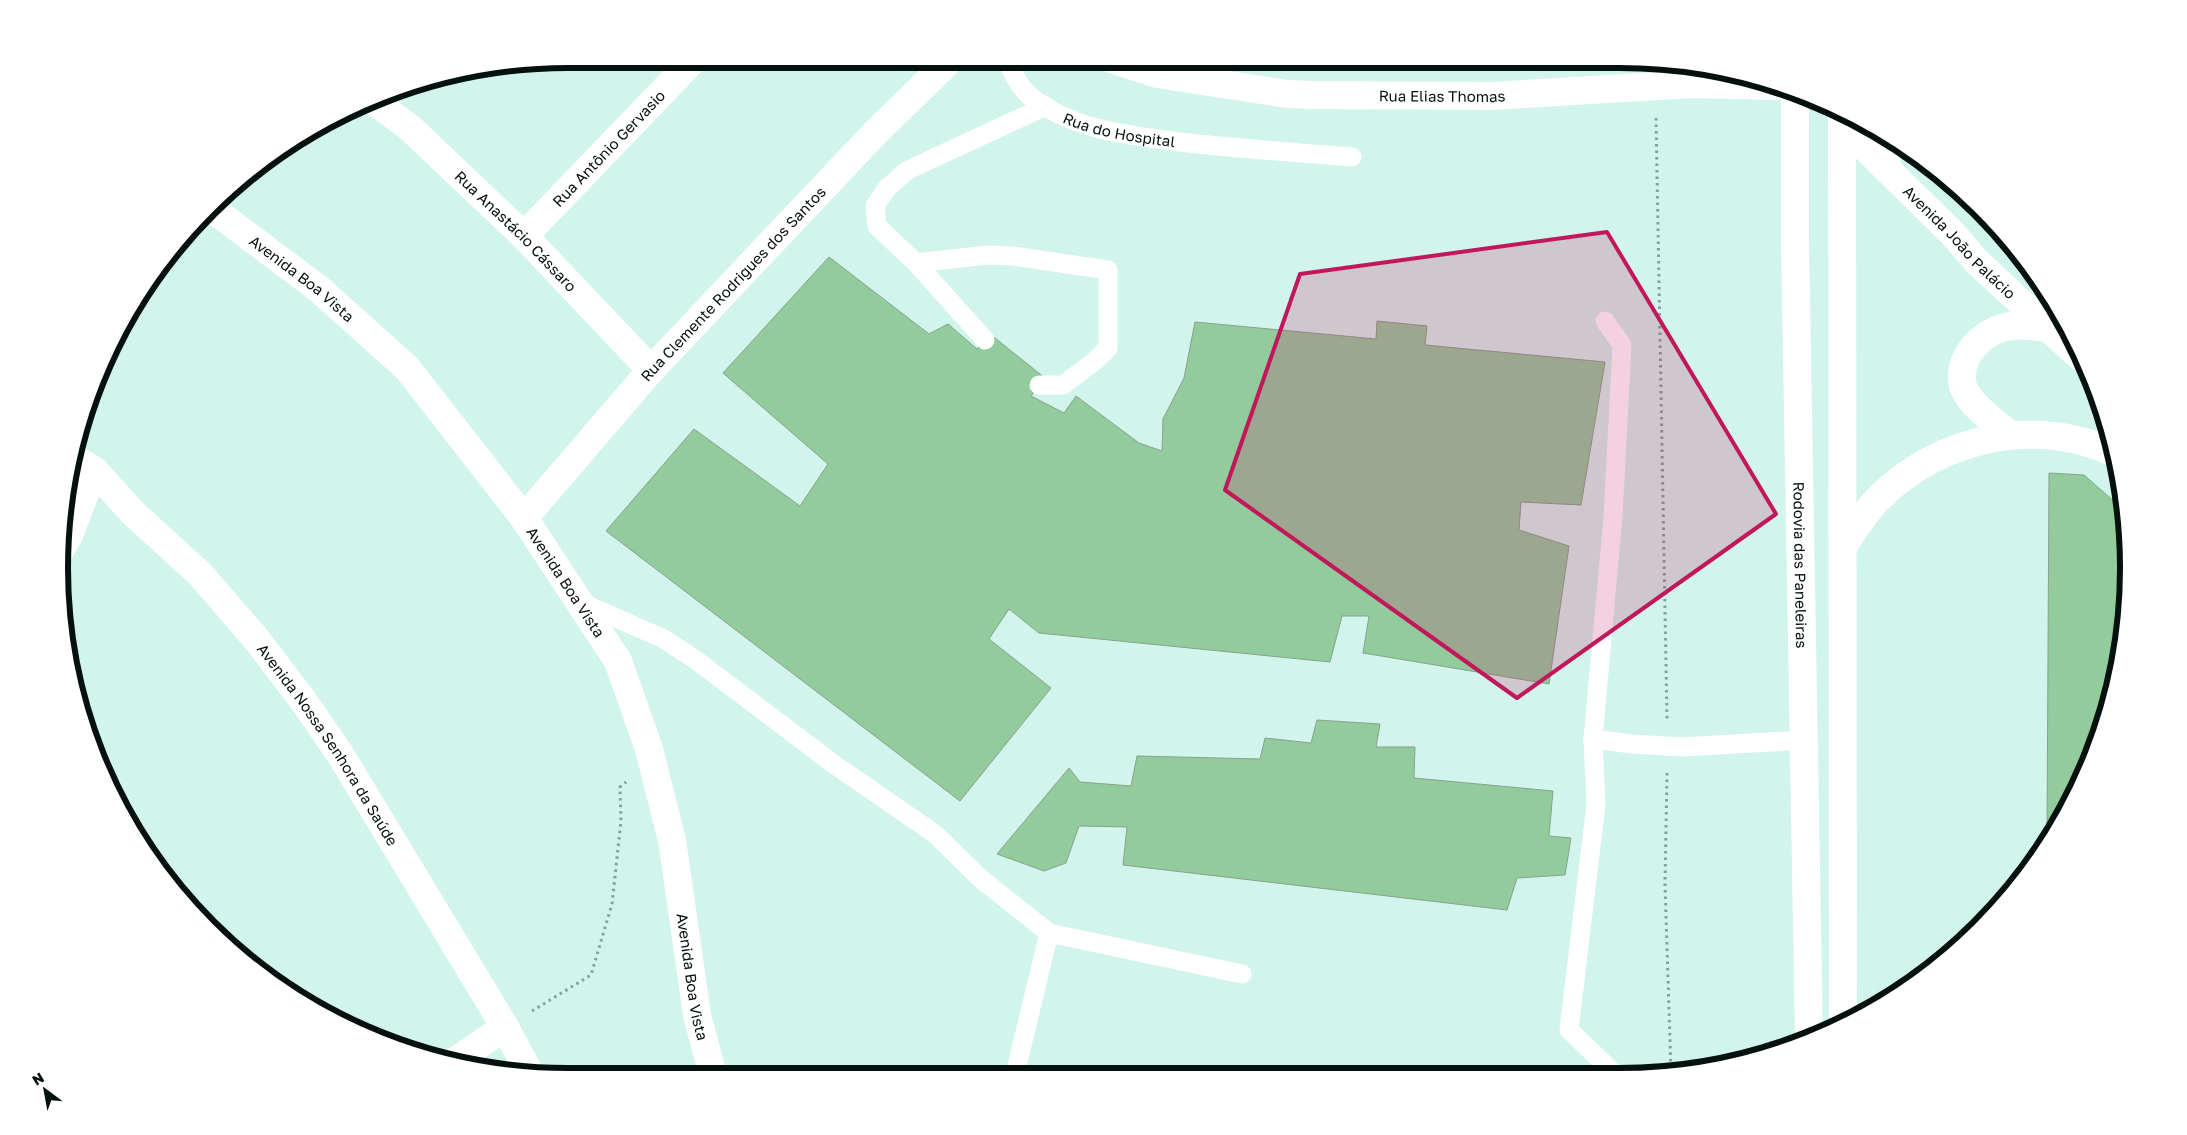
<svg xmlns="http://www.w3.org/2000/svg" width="2187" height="1135" font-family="'Golos Text',sans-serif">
  <rect width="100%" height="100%" fill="#d1f4ec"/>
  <!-- building -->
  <g fill="#92cb9c" stroke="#8aa18d">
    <polygon points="829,257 929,334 948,324 977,349 990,334 1045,378 1031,396 1064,413 1076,396 1139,443 1162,451 1163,419 1184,378 1195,322 1376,339 1377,321 1427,326 1425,345 1605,362 1581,505 1521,502 1519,530 1569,546 1549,684 1363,653 1369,616 1342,616 1330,662 1039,633 1009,609 989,639 1051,688 960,801 606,531 694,429 800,506 828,464 723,373"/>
    <polygon points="2049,473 2084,475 2124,510 2126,605 2111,699 2076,792 2047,836"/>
    <polygon points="1317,720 1380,724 1376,747 1415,747 1414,778 1553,791 1549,836 1571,838 1565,875 1517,878 1507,910 1123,865 1127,827 1079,826 1066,863 1044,871 997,854 1069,768 1080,782 1131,786 1137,756 1260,759 1265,738 1311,743"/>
  </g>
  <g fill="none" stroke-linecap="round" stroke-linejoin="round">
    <!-- path -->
    <g stroke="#85a09a" stroke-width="3" stroke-dasharray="2.5 4" stroke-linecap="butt">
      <polyline points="1656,118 1667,719"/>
      <polyline points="1990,230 1998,229"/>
      <polyline points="1667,773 1665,884 1671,1072"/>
      <polyline points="532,1011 591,975 612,904 621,821 620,787 626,782"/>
    </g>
    <!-- lane -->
    <g stroke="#fff" stroke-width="19">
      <path id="s1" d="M 1007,59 C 1012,73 1019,87 1031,97 C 1076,132 1135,136 1189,143 C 1244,149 1298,153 1352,157"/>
      <polyline points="1891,140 1891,173"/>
      <polyline points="916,263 988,255 1013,256 1108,270 1108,348 1096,360 1063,385 1039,385"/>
      <polyline points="1605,321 1622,345 1613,517 1593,739 1596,804 1569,1030 1613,1072"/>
      <polyline points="985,340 916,263 877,226 875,206 887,188 908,170 1046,106"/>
      <polyline points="580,602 664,639 696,660 835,765 935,834 980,878 1049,933 1242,974"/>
      <polyline points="1593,739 1632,744 1681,747 1804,740"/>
      <polyline points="1015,1074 1049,933"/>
    </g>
    <!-- street -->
    <g stroke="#fff" stroke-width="28">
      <path id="s2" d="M 1111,59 L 1157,74 L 1287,94 L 1310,95 L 1492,96 L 1691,84 L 1776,86"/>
      <path id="s3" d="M 372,100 L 409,127 L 524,236 L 651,370"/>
      <path id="s4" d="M 524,236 L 694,59"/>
      <path id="s5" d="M 72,457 L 94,470 L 133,513 L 200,574 L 257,640 L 302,699 L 340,754 L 505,1027 L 530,1074"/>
      <path id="s6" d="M 524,518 L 651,370 L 875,133 L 951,59"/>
      <polyline points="60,551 69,535 94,470"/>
      <polyline points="454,1062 505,1027"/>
    </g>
    <!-- secondary -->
    <g stroke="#fff" stroke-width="28">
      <path id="s7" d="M 1842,125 L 1953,234 L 1977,262 L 2080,357"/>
      <path id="s8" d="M 211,208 L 319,289 L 407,368 L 524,518 L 618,661 L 649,749 L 672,840 L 697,1015 L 713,1075"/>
      <path d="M 2011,435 C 1997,424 1968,404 1963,386 C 1956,356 1985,328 2013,326 C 2024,324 2037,327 2048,328"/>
      <path d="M 1843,547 C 1854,529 1865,512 1880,497 C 1941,438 2033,417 2112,452"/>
    </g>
    <!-- primary -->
    <g stroke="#fff" stroke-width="28">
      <path id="s9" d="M 1795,93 L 1795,241 L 1809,1039"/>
      <polyline points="1842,110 1843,1021"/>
    </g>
  </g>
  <!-- marked area -->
  <path fill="#c2185b" fill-opacity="0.2" stroke="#c2185b" stroke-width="4" stroke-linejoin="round" d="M 1607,232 L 1776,514 L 1517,698 L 1225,490 L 1300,274 Z"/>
  <g text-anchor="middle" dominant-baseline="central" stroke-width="5" stroke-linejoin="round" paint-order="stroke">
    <!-- street labels -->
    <g font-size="15" fill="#05110f" stroke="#fff">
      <text stroke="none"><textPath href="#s2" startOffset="335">Rua Elias Thomas</textPath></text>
      <text stroke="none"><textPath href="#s1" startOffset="141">Rua do Hospital</textPath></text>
      <text stroke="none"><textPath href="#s4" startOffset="122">Rua Antônio Gervasio</textPath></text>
      <text stroke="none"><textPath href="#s3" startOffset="195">Rua Anastácio Cássaro</textPath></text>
      <text stroke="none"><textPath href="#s7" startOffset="166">Avenida João Palácio</textPath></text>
      <text stroke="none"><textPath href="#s8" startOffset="115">Avenida Boa Vista</textPath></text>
      <text stroke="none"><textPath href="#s6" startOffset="314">Rua Clemente Rodrigues dos Santos</textPath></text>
      <text stroke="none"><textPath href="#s9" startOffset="472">Rodovia das Paneleiras</textPath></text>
      <text stroke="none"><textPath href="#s8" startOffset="520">Avenida Boa Vista</textPath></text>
      <text stroke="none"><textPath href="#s5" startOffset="388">Avenida Nossa Senhora da Saúde</textPath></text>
      <text stroke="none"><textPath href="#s8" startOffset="940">Avenida Boa Vista</textPath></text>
    </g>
  </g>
  <!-- crop -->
  <path d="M0 0H2187V1135H0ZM568 68H1620A500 500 0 0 1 2120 568V568A500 500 0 0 1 1620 1068H568A500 500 0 0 1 68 568V568A500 500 0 0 1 568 68Z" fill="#fff" fill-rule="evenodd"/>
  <path fill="none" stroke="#05110f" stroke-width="6" d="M568 68H1620A500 500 0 0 1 2120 568V568A500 500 0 0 1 1620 1068H568A500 500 0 0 1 68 568V568A500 500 0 0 1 568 68Z"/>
  <!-- north arrow -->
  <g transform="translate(45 1090) rotate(328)" stroke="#ffffff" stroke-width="4" paint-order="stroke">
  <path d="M0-4L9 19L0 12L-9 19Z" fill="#05110f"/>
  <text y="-8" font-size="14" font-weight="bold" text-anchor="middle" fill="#05110f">N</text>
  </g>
</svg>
